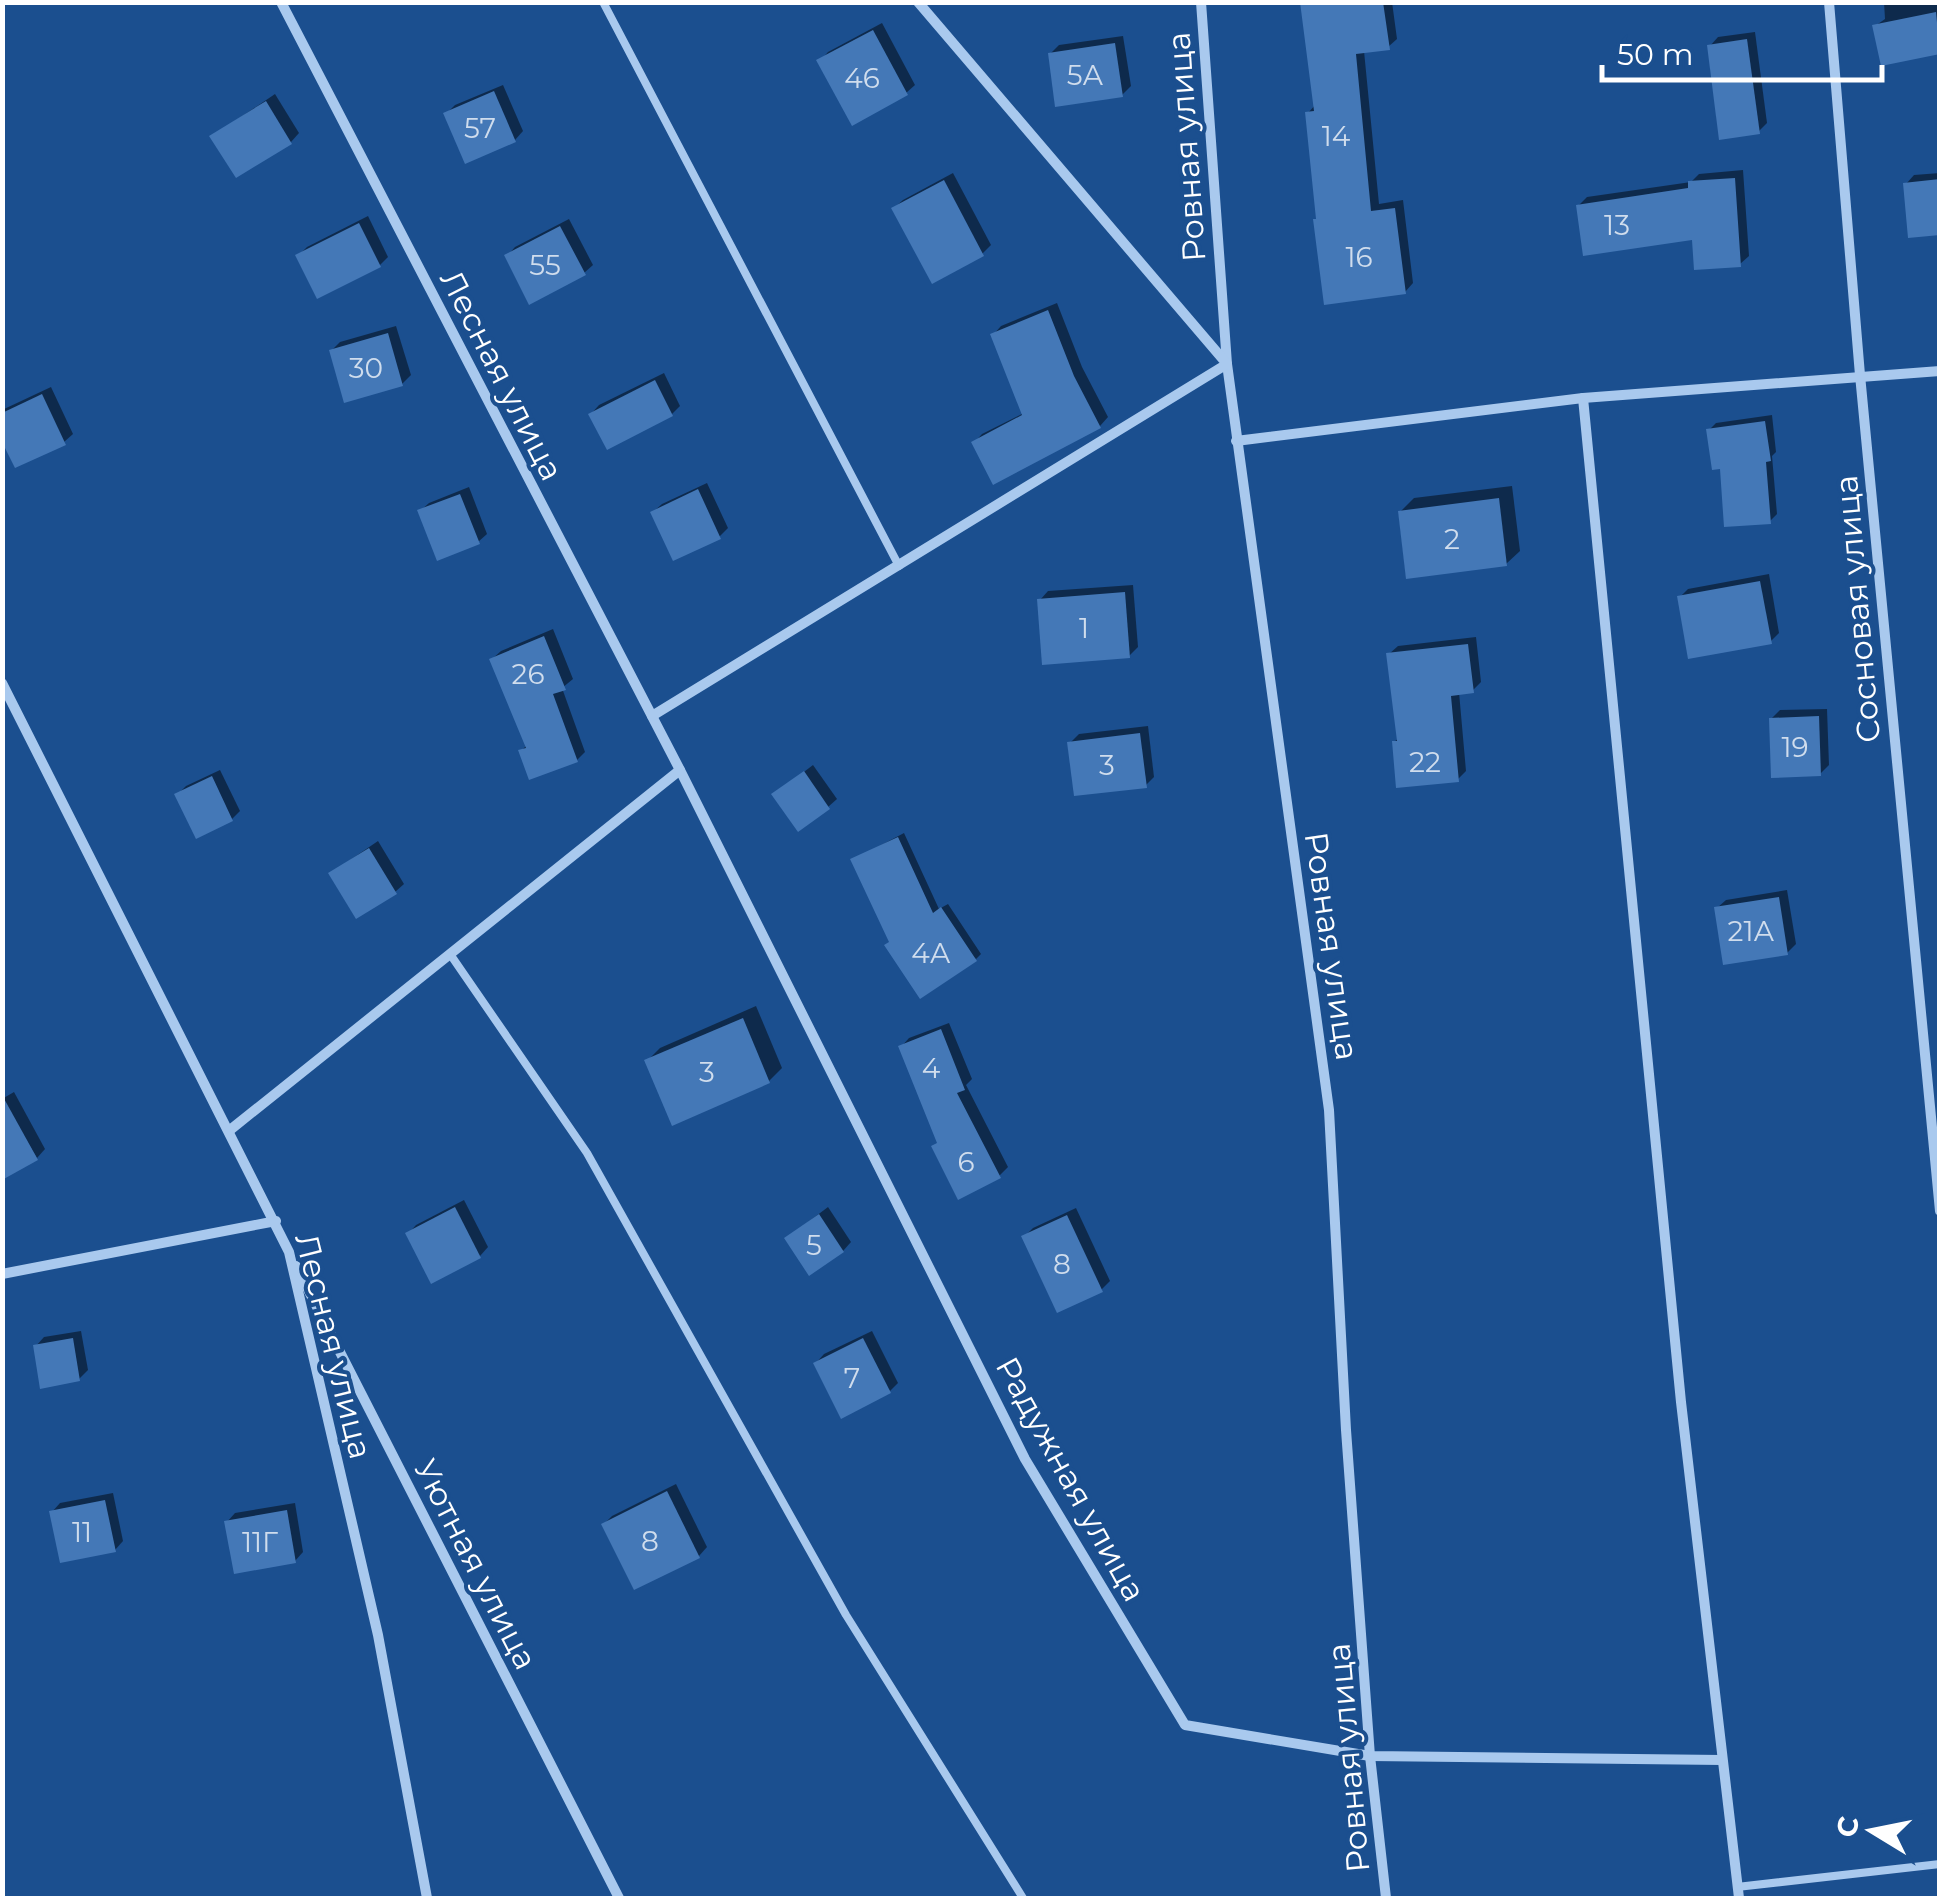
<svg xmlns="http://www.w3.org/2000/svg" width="1942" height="1901" font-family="Montserrat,sans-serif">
  <rect width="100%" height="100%" fill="#1b4f8f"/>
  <!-- shadow -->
  <g fill="#0007">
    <polygon points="1303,2 1392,2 1397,39 1388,47 1364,51 1379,204 1403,200 1413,283 1405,292 1318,217 1308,113 1316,104"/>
    <polygon points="1884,2 1940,2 1940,51 1875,26 1885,19"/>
    <polygon points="882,23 915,85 906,93 820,61 828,52"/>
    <polygon points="1755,32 1767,123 1758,132 1710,46 1718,37"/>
    <polygon points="1123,36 1131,86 1122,95 1050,54 1059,45"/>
    <polygon points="503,85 523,131 515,140 446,114 455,105"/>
    <polygon points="275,94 299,133 291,142 213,136"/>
    <polygon points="1743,170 1749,256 1740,264 1694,237 1578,206 1587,197 1691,182 1699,174"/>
    <polygon points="953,173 991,245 982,254 894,208 903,200"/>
    <polygon points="1940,173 1940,232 1906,184 1914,175"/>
    <polygon points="368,216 388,257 380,265 298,256 307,247"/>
    <polygon points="569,219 593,265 584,273 507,256 515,247"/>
    <polygon points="1057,303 1082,367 1108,417 1100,426 974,443 982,434 1024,413 993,335 1001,326"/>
    <polygon points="396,326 411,375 402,384 331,351 340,342"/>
    <polygon points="664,373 680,406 672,414 591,414 599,405"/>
    <polygon points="51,387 73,434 64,442 2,436 2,410"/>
    <polygon points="1772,415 1776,452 1772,456 1777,514 1770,521 1723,466 1709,430 1716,423"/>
    <polygon points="707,483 728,528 719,537 653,512 662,504"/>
    <polygon points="1512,486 1520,551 1506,564 1400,512 1414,498"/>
    <polygon points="469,487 487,534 478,542 420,511 429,503"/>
    <polygon points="1769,574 1779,633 1770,642 1680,597 1688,589"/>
    <polygon points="1133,585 1138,647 1129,656 1040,600 1048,591"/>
    <polygon points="553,629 573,679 562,688 585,752 577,760 521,751 527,745 492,659 501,651"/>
    <polygon points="1476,637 1481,682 1472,691 1459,692 1466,771 1457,780 1394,742 1399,738 1389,654 1398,646"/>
    <polygon points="1827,709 1829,765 1820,774 1771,719 1780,710"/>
    <polygon points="1148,726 1154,777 1145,786 1070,743 1079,734"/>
    <polygon points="813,765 837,799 828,807 775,794"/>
    <polygon points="220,770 240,811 232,819 177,795 186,786"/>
    <polygon points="904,833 939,909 948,904 981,954 976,959 853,860"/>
    <polygon points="378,841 404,884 395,892 331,873"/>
    <polygon points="1787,890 1796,944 1787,953 1717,908 1726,900"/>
    <polygon points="756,1006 782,1068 769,1081 647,1061 660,1048"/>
    <polygon points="949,1023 972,1079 966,1085 1008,1167 999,1176 939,1142 901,1047 909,1038"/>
    <polygon points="14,1092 45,1149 37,1158 2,1099"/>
    <polygon points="464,1200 488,1247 480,1256 432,1280 408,1234 416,1225"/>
    <polygon points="828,1207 851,1242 843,1251 787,1238"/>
    <polygon points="1076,1208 1110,1281 1101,1290 1024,1237 1033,1228"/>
    <polygon points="81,1331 88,1370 79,1379 36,1346 44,1337"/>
    <polygon points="872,1331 898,1383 890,1391 816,1363 824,1354"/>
    <polygon points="676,1484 707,1547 699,1556 604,1524 612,1516"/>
    <polygon points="113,1493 123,1541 115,1550 52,1512 60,1503"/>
    <polygon points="295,1503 303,1552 295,1561 227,1522 235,1513"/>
  </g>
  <!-- building -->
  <g fill="#4478b7">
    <polygon points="1300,2 1383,2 1390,50 1356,54 1371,211 1395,208 1406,294 1324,305 1313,219 1316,219 1305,112 1314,111"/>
    <polygon points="1936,12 1940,54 1881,66 1872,25"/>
    <polygon points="873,30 908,95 852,126 816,60"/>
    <polygon points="1747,39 1760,134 1719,140 1707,45"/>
    <polygon points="1115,43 1123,97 1055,107 1048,53"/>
    <polygon points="494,91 516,142 465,164 443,113"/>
    <polygon points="266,101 292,144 236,178 209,136"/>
    <polygon points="1735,178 1741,267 1694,270 1692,240 1583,256 1576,205 1688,188 1688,181"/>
    <polygon points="1940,179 1940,235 1908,238 1903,183"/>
    <polygon points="944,180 984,256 932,284 891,208"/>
    <polygon points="359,223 381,267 317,299 295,255"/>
    <polygon points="560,226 586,275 529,305 504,255"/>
    <polygon points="1048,310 1074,376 1101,428 993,485 971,442 1022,415 990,334"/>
    <polygon points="388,333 403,386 344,403 329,350"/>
    <polygon points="655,380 673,416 607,450 588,414"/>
    <polygon points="42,394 66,445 15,468 2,442 2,413"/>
    <polygon points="1765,421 1771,461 1766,462 1771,524 1724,527 1720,469 1712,470 1706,429"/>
    <polygon points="698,489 721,539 673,561 650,512"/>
    <polygon points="460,494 480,544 437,561 417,510"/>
    <polygon points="1499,498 1507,566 1406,579 1398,511"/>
    <polygon points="1760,581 1772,644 1688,659 1677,596"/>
    <polygon points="1125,592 1130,658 1042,665 1037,599"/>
    <polygon points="544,636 566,690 553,694 578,762 529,780 518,750 526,748 489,659"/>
    <polygon points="1468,644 1474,693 1451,696 1459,782 1396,788 1392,741 1397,741 1386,653"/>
    <polygon points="1819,716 1821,776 1771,778 1769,718"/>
    <polygon points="1140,733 1147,788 1074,796 1067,742"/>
    <polygon points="804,771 830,809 798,832 771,794"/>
    <polygon points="212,776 233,821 196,839 174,794"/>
    <polygon points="898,837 933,913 941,907 977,961 920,999 884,945 889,942 850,859"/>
    <polygon points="369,848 397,894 356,919 328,873"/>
    <polygon points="1779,897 1788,955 1723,965 1714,907"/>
    <polygon points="743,1018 770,1083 672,1126 644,1060"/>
    <polygon points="941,1029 965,1090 957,1093 1001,1178 958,1200 931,1146 937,1143 898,1046"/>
    <polygon points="2,1095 38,1160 2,1180"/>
    <polygon points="455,1207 481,1258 431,1284 405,1233"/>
    <polygon points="819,1214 844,1252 809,1276 784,1238"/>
    <polygon points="1067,1215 1103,1292 1057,1313 1021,1236"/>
    <polygon points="73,1338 80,1381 40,1389 33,1345"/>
    <polygon points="863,1338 891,1393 841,1419 813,1363"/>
    <polygon points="667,1491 700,1558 634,1590 601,1524"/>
    <polygon points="105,1500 116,1552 60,1563 49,1511"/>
    <polygon points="287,1510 296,1563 234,1574 224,1521"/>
  </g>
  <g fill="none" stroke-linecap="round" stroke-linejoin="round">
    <!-- service -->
    <g stroke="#a9c9ee" stroke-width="8">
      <polyline points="603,2 899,566"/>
      <polyline points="450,954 587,1153 846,1615 1023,1898"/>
      <polyline points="1737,1887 1940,1864"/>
    </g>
    <!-- minor -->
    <g stroke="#a9c9ee" stroke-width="10">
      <polyline points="281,2 680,770 1025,1459 1185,1725 1370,1756 1722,1760"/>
      <polyline points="1201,2 1227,364 1329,1110 1346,1430 1370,1756 1386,1898"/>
      <polyline points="1829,2 1860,375 1940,1211"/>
      <polyline points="1583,398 1681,1402 1739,1898"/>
      <polyline points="1236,441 1583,398 1940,371"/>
      <polyline points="2,683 289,1252 378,1635 427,1898"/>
      <polyline points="652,716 1227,364 918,2"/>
      <polyline points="230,1130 680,770"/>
      <polyline points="296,1266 619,1898"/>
      <polyline points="2,1274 276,1221"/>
    </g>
  </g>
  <g text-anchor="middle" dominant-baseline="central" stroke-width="8" stroke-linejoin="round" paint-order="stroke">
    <!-- number labels -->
    <g font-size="28" fill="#d0dded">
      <text x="1085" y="75">5А</text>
      <text x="862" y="78">46</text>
      <text x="480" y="128">57</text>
      <text x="1336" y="136">14</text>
      <text x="1617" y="225">13</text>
      <text x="1359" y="257">16</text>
      <text x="545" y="265">55</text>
      <text x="366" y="368">30</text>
      <text x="1452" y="539">2</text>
      <text x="1084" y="628">1</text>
      <text x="528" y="674">26</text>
      <text x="1795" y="747">19</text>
      <text x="1425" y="762">22</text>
      <text x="1107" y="765">3</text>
      <text x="1751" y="931">21А</text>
      <text x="931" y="953">4А</text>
      <text x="931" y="1068">4</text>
      <text x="707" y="1072">3</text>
      <text x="966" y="1162">6</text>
      <text x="814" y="1245">5</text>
      <text x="1062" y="1264">8</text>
      <text x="852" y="1378">7</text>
      <text x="82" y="1532">11</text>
      <text x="650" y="1541">8</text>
      <text x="260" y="1542">11Г</text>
    </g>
    <!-- street labels -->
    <g font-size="32" fill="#fff" stroke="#1b4f8f">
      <text transform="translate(1186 147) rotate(-94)">Ровная улица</text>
      <text transform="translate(502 375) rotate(63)">Лесная улица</text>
      <text transform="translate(1857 609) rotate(-95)">Сосновая улица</text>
      <text transform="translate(1332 946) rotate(82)">Ровная улица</text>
      <text transform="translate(334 1346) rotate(76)">Лесная улица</text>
      <text transform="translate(1071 1479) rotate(61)">Радужная улица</text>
      <text transform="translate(476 1564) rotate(63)">Уютная улица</text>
      <text transform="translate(1348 1758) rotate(-95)">Ровная улица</text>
    </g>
  </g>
  <!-- border -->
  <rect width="1942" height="1901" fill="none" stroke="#ffffff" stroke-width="10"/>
  <!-- north arrow -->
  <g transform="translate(1872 1831) rotate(280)" stroke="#1b4f8f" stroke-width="8" paint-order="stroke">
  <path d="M0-8L18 38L0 25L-18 38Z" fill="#ffffff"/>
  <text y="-15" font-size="28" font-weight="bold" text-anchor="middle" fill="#ffffff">С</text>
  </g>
  <!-- scale -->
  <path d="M1602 65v15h280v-15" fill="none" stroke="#ffffff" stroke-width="5"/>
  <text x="1617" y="65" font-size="30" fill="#ffffff" stroke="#1b4f8f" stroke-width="8" paint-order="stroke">50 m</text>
</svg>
